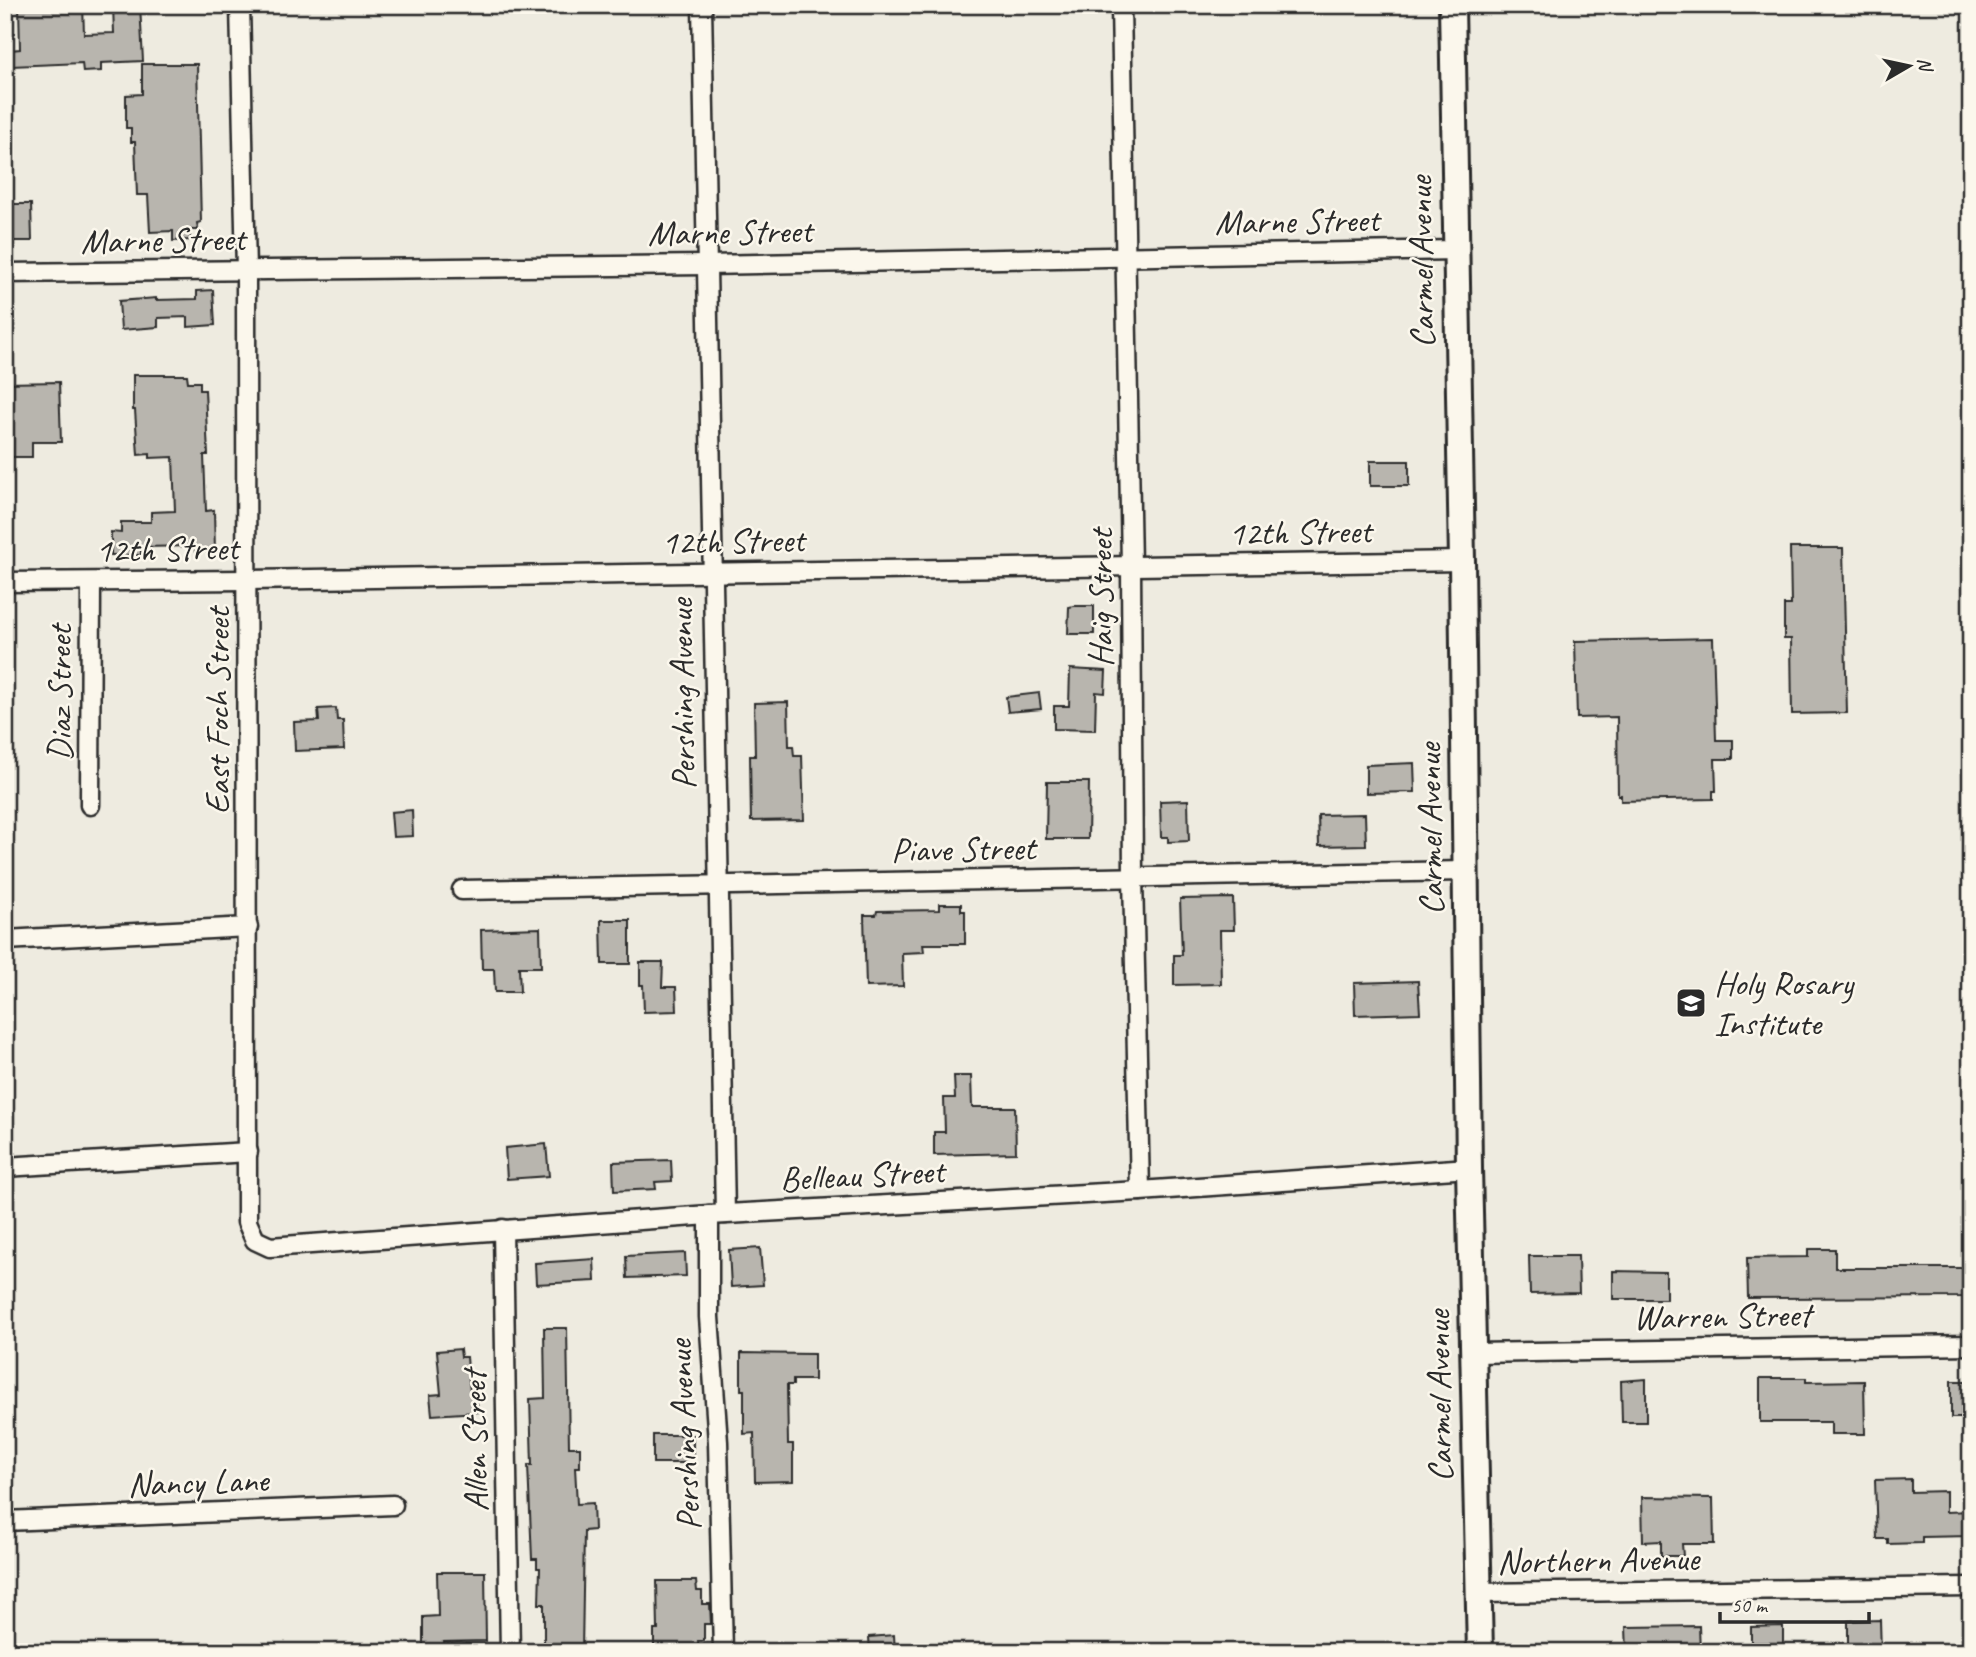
<svg xmlns="http://www.w3.org/2000/svg" width="1976" height="1657" font-family="Caveat,sans-serif">
  <rect width="100%" height="100%" fill="#eeebe0"/>
  <filter id="ink" filterUnits="userSpaceOnUse"><feTurbulence type="fractalNoise" baseFrequency=".0143" numOctaves="2"/><feDisplacementMap in="SourceGraphic" scale="14" xChannelSelector="R" yChannelSelector="G"/><feConvolveMatrix kernelMatrix="1 2 1 2 8 2 1 2 1" color-interpolation-filters="sRGB"/></filter>
  <g filter="url(#ink)">
    <!-- building -->
    <g fill="#b8b5ae" stroke="#2b2b2b" stroke-width="2">
      <polygon points="19,5 83,5 84,34 114,33 113,5 140,5 143,61 101,63 101,71 83,72 82,63 11,66 10,50 20,49"/>
      <polygon points="142,64 197,64 201,222 197,223 198,230 190,230 190,240 173,241 173,231 150,232 148,195 137,195 135,142 131,142 131,128 126,128 126,95 142,94"/>
      <polygon points="5,204 31,204 32,241 5,241"/>
      <polygon points="213,290 215,325 188,327 188,317 158,318 158,327 121,330 119,301 156,298 156,300 197,299 197,291"/>
      <polygon points="133,375 187,375 188,382 200,382 200,390 205,390 208,455 204,455 206,511 214,510 215,552 195,552 195,546 141,547 141,555 111,555 111,532 121,533 121,522 151,522 151,512 175,511 173,457 150,458 150,454 138,455 135,410 133,410"/>
      <polygon points="59,382 61,442 32,442 32,457 5,457 5,383"/>
      <rect x="1370" y="461" width="39" height="25"/>
      <polygon points="1790,548 1843,548 1847,713 1792,714 1791,639 1784,639 1784,605 1791,605"/>
      <polygon points="1074,606 1094,606 1094,634 1068,634 1069,607"/>
      <polygon points="1713,638 1716,740 1733,740 1733,759 1715,759 1716,791 1713,791 1713,799 1621,801 1621,795 1618,795 1617,717 1577,718 1575,641"/>
      <polygon points="1070,669 1106,671 1105,693 1096,692 1095,730 1054,729 1054,706 1069,706"/>
      <polygon points="1039,693 1041,709 1008,712 1006,697"/>
      <polygon points="788,702 789,746 793,746 794,756 802,756 804,820 751,821 750,756 755,756 754,703"/>
      <polygon points="336,708 337,720 343,720 344,749 295,751 294,722 319,721 318,709"/>
      <polygon points="1414,763 1415,792 1366,793 1366,765"/>
      <polygon points="1047,782 1089,782 1088,839 1046,839"/>
      <polygon points="1188,800 1189,841 1168,842 1168,837 1161,837 1160,801"/>
      <polygon points="412,810 413,836 393,837 391,812"/>
      <polygon points="1365,814 1366,845 1319,846 1318,815"/>
      <polygon points="1233,898 1234,930 1220,930 1221,984 1174,985 1174,955 1182,955 1180,899"/>
      <polygon points="939,904 961,904 961,911 965,911 965,944 923,944 924,952 902,953 903,986 866,987 864,915 876,915 877,911 939,910"/>
      <polygon points="601,920 630,920 630,964 602,964"/>
      <polygon points="540,928 541,967 519,967 520,992 495,992 494,969 482,969 481,930"/>
      <polygon points="640,962 663,962 662,987 676,987 677,1011 644,1012 643,985 640,985"/>
      <polygon points="1418,981 1420,1013 1355,1015 1354,983"/>
      <polygon points="954,1076 971,1076 972,1107 1015,1107 1016,1153 934,1155 934,1132 945,1132 944,1098 955,1098"/>
      <polygon points="546,1144 549,1176 507,1179 505,1148"/>
      <polygon points="671,1160 672,1181 655,1182 656,1189 614,1191 613,1162"/>
      <polygon points="760,1248 763,1285 731,1287 729,1250"/>
      <polygon points="1808,1249 1835,1249 1835,1268 1966,1268 1966,1297 1748,1298 1747,1258 1808,1257"/>
      <polygon points="685,1253 686,1276 627,1278 626,1256"/>
      <polygon points="1529,1256 1578,1256 1579,1293 1530,1294"/>
      <polygon points="594,1259 595,1281 536,1284 535,1263"/>
      <polygon points="1613,1271 1666,1272 1666,1299 1613,1299"/>
      <polygon points="544,1328 567,1328 569,1447 580,1447 580,1467 575,1467 577,1504 593,1503 594,1530 584,1531 582,1652 544,1652 544,1604 539,1604 540,1568 537,1568 537,1559 532,1559 528,1465 532,1465 530,1399 545,1398"/>
      <polygon points="460,1349 461,1357 467,1357 470,1392 476,1392 478,1412 432,1415 430,1395 441,1394 437,1351"/>
      <polygon points="741,1353 814,1354 814,1380 793,1380 793,1385 787,1385 788,1444 793,1444 793,1481 755,1482 754,1433 744,1434 744,1390 741,1390"/>
      <polygon points="1760,1378 1806,1378 1806,1382 1864,1381 1865,1434 1831,1434 1831,1422 1760,1422"/>
      <polygon points="1646,1379 1646,1422 1622,1422 1621,1381"/>
      <rect x="1951" y="1381" width="20" height="37"/>
      <rect x="653" y="1435" width="40" height="28"/>
      <polygon points="1911,1479 1911,1492 1946,1491 1946,1512 1971,1511 1971,1536 1922,1537 1922,1543 1888,1544 1888,1539 1877,1539 1875,1480"/>
      <polygon points="1642,1497 1713,1498 1714,1544 1682,1544 1683,1556 1661,1556 1661,1541 1643,1542"/>
      <polygon points="437,1572 485,1572 486,1641 444,1642 444,1652 423,1652 423,1617 438,1616"/>
      <polygon points="657,1581 696,1581 697,1591 702,1591 702,1604 710,1604 711,1624 704,1624 704,1641 698,1641 699,1652 654,1652 654,1630 658,1630"/>
      <polygon points="1880,1620 1881,1652 1848,1652 1848,1621"/>
      <polygon points="1699,1626 1700,1652 1627,1652 1626,1627"/>
      <polygon points="1783,1626 1783,1652 1751,1652 1751,1627"/>
      <polygon points="894,1635 895,1652 870,1652 869,1637"/>
    </g>
    <g fill="none" stroke-linecap="round" stroke-linejoin="round">
      <!-- street casing -->
      <g stroke="#2b2b2b" stroke-width="23">
        <g id="street">
          <polyline points="240,5 246,271 247,1222 255,1240 270,1247 709,1215 1140,1191 1469,1168"/>
          <polyline points="702,5 725,1214"/>
          <polyline points="1121,5 1131,566 1133,877 1140,1191"/>
          <polyline points="5,273 706,265 1455,250"/>
          <polyline points="5,582 248,580 1462,561"/>
          <polyline points="90,805 91,582"/>
          <polyline points="462,890 1465,871"/>
          <polyline points="5,940 248,927"/>
          <polyline points="5,1167 248,1152"/>
          <polyline points="709,1215 709,1317 718,1442 723,1652"/>
          <polyline points="503,1229 510,1652"/>
          <polyline points="1474,1353 1971,1345"/>
          <polyline points="5,1521 393,1505"/>
          <polyline points="1478,1593 1971,1587"/>
        </g>
      </g>
      <!-- secondary casing -->
      <g stroke="#2b2b2b" stroke-width="30">
        <polyline id="secondary" points="1452,5 1462,561 1469,1168 1480,1652"/>
      </g>
      <!-- street -->
      <use href="#street" stroke="#fbf7ec" stroke-width="18"/>
      <!-- secondary -->
      <use href="#secondary" stroke="#fbf7ec" stroke-width="24"/>
    </g>
  </g>
  <!-- icons -->
  <defs>
    <g id="school-square" transform="scale(1.575)"><rect x="-9" y="-9" width="18" height="18" rx="4" fill="#2b2b2b" stroke="#fbf7ec"/><path d="M0-5L7-2L0 1L-7-2ZM-4 1L0 2.5L4 1V4Q0 6-4 4Z" fill="#fff"/></g>
  </defs>
  <g fill-rule="evenodd">
    <use href="#school-square" x="1691" y="1003"/>
  </g>
  <g text-anchor="middle" dominant-baseline="central" stroke-width="5" stroke-linejoin="round" paint-order="stroke">
    <!-- street labels -->
    <g font-size="35" fill="#2b2b2b" stroke="#fbf7ec">
      <text transform="translate(1297 221) rotate(-1)">Marne Street</text>
      <text transform="translate(730 232) rotate(-1)">Marne Street</text>
      <text transform="translate(163 240) rotate(-1)">Marne Street</text>
      <text transform="translate(1421 262) rotate(-91)">Carmel Avenue</text>
      <text transform="translate(1300 532) rotate(-1)">12th Street</text>
      <text transform="translate(733 541) rotate(-1)">12th Street</text>
      <text transform="translate(167 549) rotate(-1)">12th Street</text>
      <text transform="translate(1100 598) rotate(-90)">Haig Street</text>
      <text transform="translate(59 693) rotate(-90)">Diaz Street</text>
      <text transform="translate(682 694) rotate(-91)">Pershing Avenue</text>
      <text transform="translate(217 711) rotate(-90)">East Foch Street</text>
      <text transform="translate(1430 829) rotate(-91)">Carmel Avenue</text>
      <text transform="translate(963 849) rotate(-1)">Piave Street</text>
      <text transform="translate(862 1175) rotate(-3)">Belleau Street</text>
      <text transform="translate(1722 1316) rotate(-1)">Warren Street</text>
      <text transform="translate(1439 1396) rotate(-91)">Carmel Avenue</text>
      <text transform="translate(684 1435) rotate(-93)">Pershing Avenue</text>
      <text transform="translate(475 1441) rotate(-91)">Allen Street</text>
      <text transform="translate(198 1482) rotate(-2)">Nancy Lane</text>
      <text transform="translate(1598 1560) rotate(-1)">Northern Avenue</text>
    </g>
    <!-- poi labels -->
    <g font-size="35" fill="#2b2b2b" stroke="#fbf7ec" text-anchor="start">
      <text x="1714" y="983">Holy Rosary<tspan x="1714" dy="40">Institute</tspan></text>
    </g>
  </g>
  <!-- margin -->
  <rect width="1976" height="1657" fill="none" stroke="#fbf7ec" stroke-width="28"/>
  <rect x="14" y="14" width="1948" height="1629" fill="none" stroke="#2b2b2b" stroke-width="2.5" filter="url(#ink)"/>
  <!-- north arrow -->
  <g transform="translate(1909 66) rotate(81)" stroke="#fbf7ec" stroke-width="5" paint-order="stroke">
  <path d="M0-5L12 26L0 18L-12 26Z" fill="#2b2b2b"/>
  <text y="-10" font-size="19" font-weight="bold" text-anchor="middle" fill="#2b2b2b">N</text>
  </g>
  <!-- scale -->
  <path d="M1720 1612v10h149v-10" fill="none" stroke="#2b2b2b" stroke-width="3.5"/>
  <text x="1731" y="1612" font-size="21" fill="#2b2b2b" stroke="#fbf7ec" stroke-width="5" paint-order="stroke">50 m</text>
</svg>
